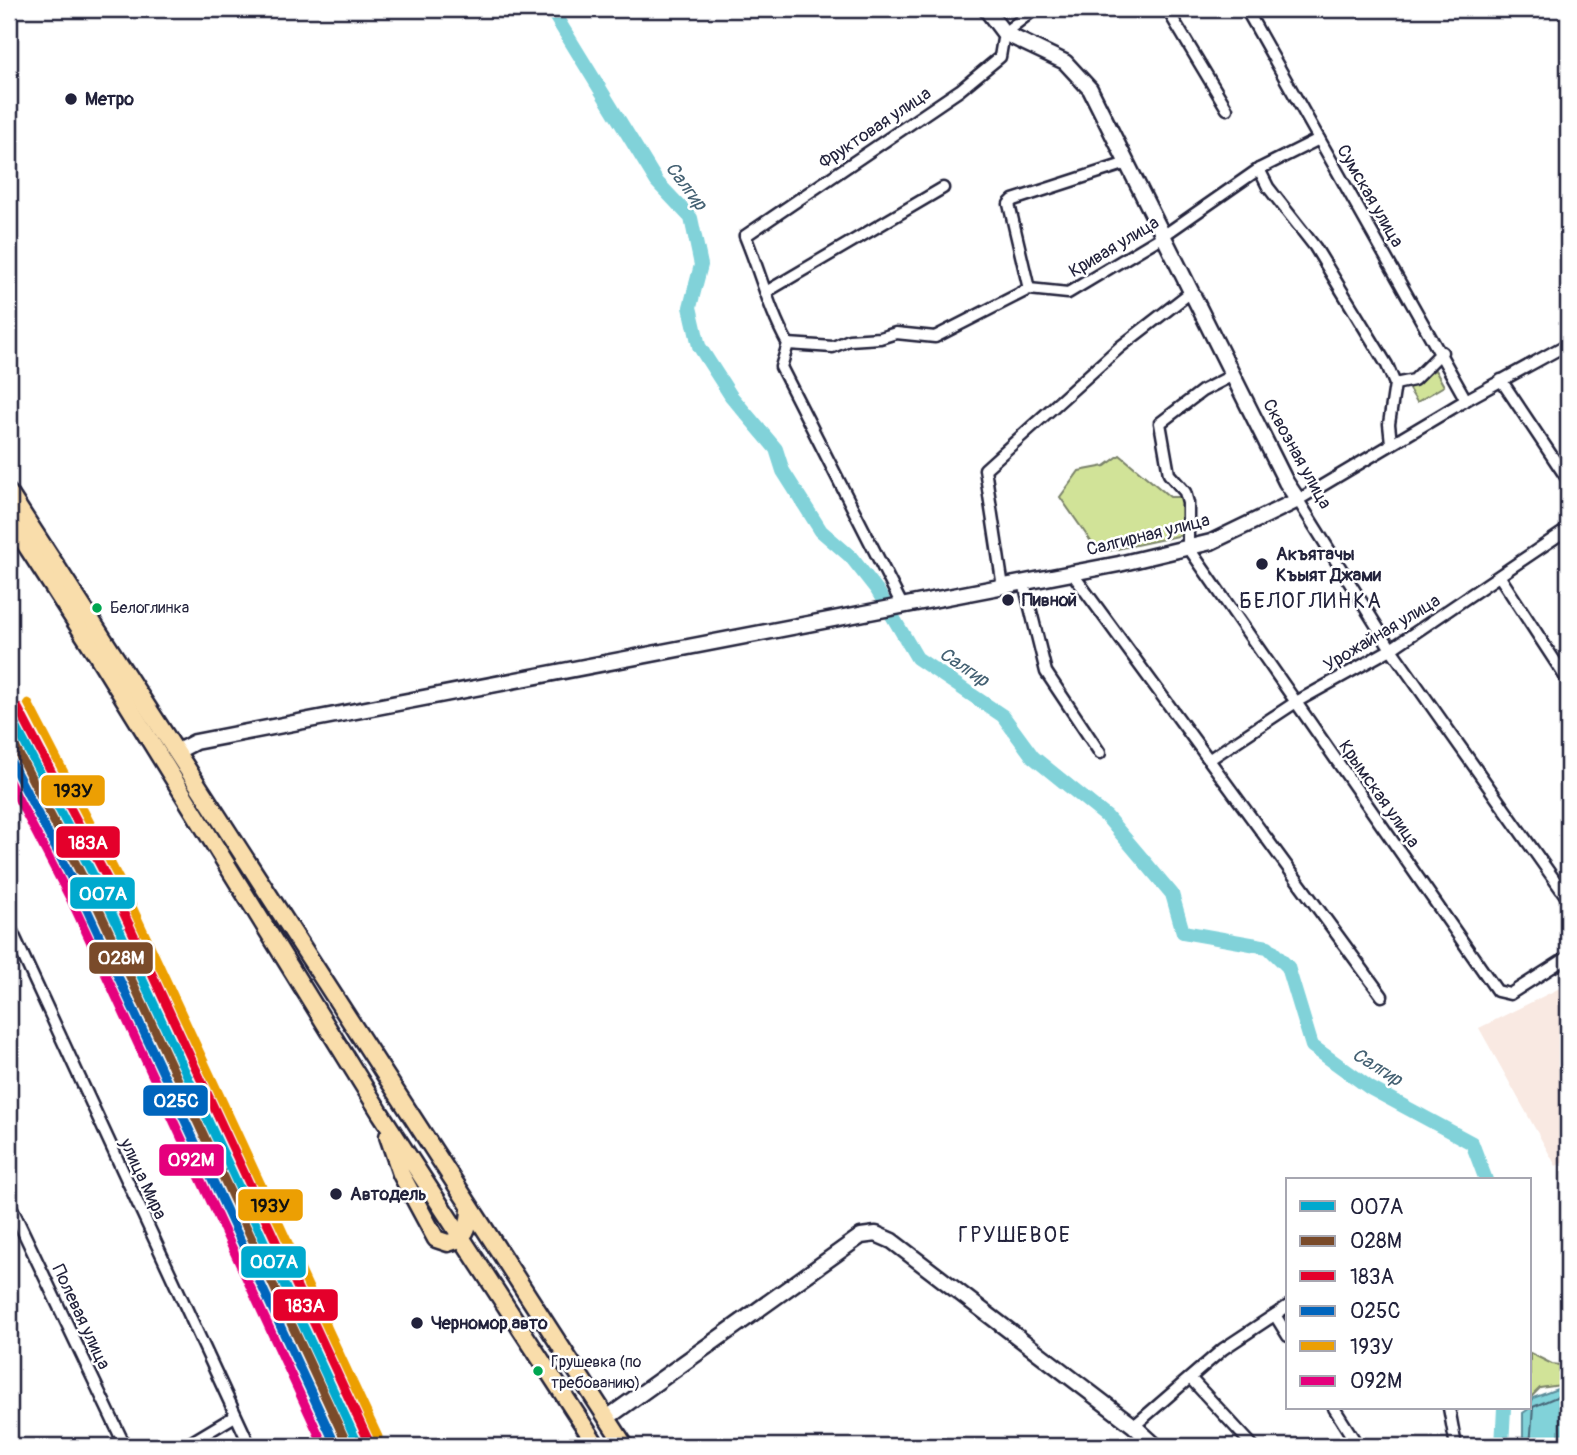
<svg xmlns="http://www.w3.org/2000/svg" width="1577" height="1455" font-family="Pangolin,sans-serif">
  <rect width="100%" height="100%" fill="#fff"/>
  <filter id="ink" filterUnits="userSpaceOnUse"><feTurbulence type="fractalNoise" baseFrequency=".0143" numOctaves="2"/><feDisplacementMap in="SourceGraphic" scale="14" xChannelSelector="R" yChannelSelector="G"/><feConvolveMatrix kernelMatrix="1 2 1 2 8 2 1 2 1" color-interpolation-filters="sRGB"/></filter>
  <g filter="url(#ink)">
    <!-- built -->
    <g fill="#f9e9e2">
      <polygon points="9,694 38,745 17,756 9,742"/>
      <polygon points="1568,984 1568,1160 1556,1166 1479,1028"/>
    </g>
    <!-- green -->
    <g fill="#d1e398" stroke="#7a826a" stroke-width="2">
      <polygon points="1435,370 1444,386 1417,402 1407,386"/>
      <polygon points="1120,455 1170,497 1180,497 1186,503 1183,535 1099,553 1060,497 1079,471 1105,466"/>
      <polygon points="1530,1353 1552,1364 1568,1366 1568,1384 1540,1388 1530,1398"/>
    </g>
    <!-- water -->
    <polygon fill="#81d2d9" stroke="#5b8c9a" stroke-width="2" points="1568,1385 1568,1446 1523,1446 1523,1413 1530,1408 1533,1398"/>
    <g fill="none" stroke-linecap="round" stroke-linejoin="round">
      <!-- shore -->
      <polyline stroke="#48687a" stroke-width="2" points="1530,1446 1533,1407 1568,1392"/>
      <!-- river -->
      <g stroke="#81d2d9" stroke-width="14">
        <polyline points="551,9 657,182 691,218 701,265 690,307 699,346 731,396 776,449 783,471 821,531 851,557 877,590 917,658 1003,716 1033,757 1107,817 1172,894 1183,932 1268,947 1288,967 1312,1046 1370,1088 1472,1143 1486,1180"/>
        <polyline points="1502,1446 1504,1408"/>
      </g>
      <!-- street casing -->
      <g stroke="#22223b" stroke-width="15">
        <g id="street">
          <polyline points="1167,9 1227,109"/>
          <polyline points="1246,9 1466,400"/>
          <polyline points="1259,169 1268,187 1315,247 1387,365 1395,384 1389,424 1391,443"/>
          <polyline points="1029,289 1009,204 1013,200 1127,163"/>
          <polyline points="766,292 943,188"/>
          <polyline points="788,344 833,347 849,340 880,338 896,333 935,337 1029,289 1068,293 1163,236 1259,169 1319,139"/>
          <polyline points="1568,344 1466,400 1298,500 1391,649 1568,899"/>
          <polyline points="1233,375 1202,391 1160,423 1169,474 1185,492 1188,503 1188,547 1497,991 1510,994 1568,957"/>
          <polyline points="1501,380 1568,480"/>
          <polyline points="1395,384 1414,380 1442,352"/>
          <polyline points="1072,573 1382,996"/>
          <polyline points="1500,577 1568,681"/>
          <polyline points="1024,583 1046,672 1100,753"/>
          <polyline points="1003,587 985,469 1120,347 1191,292"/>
          <path d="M 903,607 L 781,367 L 788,344 C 769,310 760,272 745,236 L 960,90 L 1000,57 L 1004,33 L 1035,9"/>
          <polyline points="1210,759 1296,702 1391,649 1568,529"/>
          <polyline points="9,925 250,1446"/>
          <polyline points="9,1202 125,1446"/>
          <polyline points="1275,1315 1288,1336"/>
          <polyline points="1191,1379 1253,1446"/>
          <polyline points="1334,1408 1358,1446"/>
          <polyline points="1449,1408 1456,1446"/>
          <polyline points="1134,1426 1223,1349 1288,1306"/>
          <polyline points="185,1446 235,1416"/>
        </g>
      </g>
      <!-- secondary casing -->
      <g stroke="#22223b" stroke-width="19">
        <g id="secondary">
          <polyline points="176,752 195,742 1119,564 1211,542 1298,500 1286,482 1090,89 1065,62 1004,33 986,9"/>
          <polyline points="607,1418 861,1236 876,1234 892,1241 1134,1426 1156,1446"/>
        </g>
      </g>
      <!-- primary casing -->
      <g stroke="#22223b" stroke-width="21">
        <g id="primary">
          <polyline points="9,493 625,1446"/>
          <polyline points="9,519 97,655 381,1114 597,1446"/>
          <path d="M 388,1136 L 401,1174 L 436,1239 L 448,1243 C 466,1239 469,1227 470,1210"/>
        </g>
      </g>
      <!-- street -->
      <use href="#street" stroke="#fff" stroke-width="10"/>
      <!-- secondary -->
      <use href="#secondary" stroke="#fff" stroke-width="14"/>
      <!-- primary -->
      <use href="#primary" stroke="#f9ddab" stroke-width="16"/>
      <!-- rail-1 casing -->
      <g stroke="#fff" stroke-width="14">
        <polyline id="rail-1" points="9,713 102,892 359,1446"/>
      </g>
      <!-- rail-2 casing -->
      <g stroke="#fff" stroke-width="14">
        <polyline id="rail-2" points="9,735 93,897 348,1446"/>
      </g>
      <!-- rail-3 casing -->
      <g stroke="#fff" stroke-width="14">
        <polyline id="rail-3" points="18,708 112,888 369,1442"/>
      </g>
      <!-- rail-4 casing -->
      <g stroke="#fff" stroke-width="14">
        <polyline id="rail-4" points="9,758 83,901 336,1446"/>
      </g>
      <!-- rail-5 casing -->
      <g stroke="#fff" stroke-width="14">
        <polyline id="rail-5" points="28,703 121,883 378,1437"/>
      </g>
      <!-- rail-6 casing -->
      <g stroke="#fff" stroke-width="14">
        <polyline id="rail-6" points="9,781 74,906 324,1446"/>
      </g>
      <!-- rail-1 -->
      <use href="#rail-1" stroke="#00a9ce" stroke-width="9"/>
      <!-- rail-2 -->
      <use href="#rail-2" stroke="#7a4b2a" stroke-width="9"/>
      <!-- rail-3 -->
      <use href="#rail-3" stroke="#e4002b" stroke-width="9"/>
      <!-- rail-4 -->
      <use href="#rail-4" stroke="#0065bd" stroke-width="9"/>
      <!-- rail-5 -->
      <use href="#rail-5" stroke="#ec9f03" stroke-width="9"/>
      <!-- rail-6 -->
      <use href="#rail-6" stroke="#e5007d" stroke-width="9"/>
    </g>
  </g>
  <!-- markers -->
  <g fill="#22223b" stroke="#fff" stroke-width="2.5">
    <circle cx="71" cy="99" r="7"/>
    <circle cx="1262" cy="564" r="7"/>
    <circle cx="1008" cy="600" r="7"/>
    <circle cx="336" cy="1194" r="7"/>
    <circle cx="417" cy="1323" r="7"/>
  </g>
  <g fill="#00a651" stroke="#fff" stroke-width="2.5">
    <circle cx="97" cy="608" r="6"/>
    <circle cx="538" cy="1371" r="6"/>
  </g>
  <g text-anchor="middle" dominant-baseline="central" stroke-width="5" stroke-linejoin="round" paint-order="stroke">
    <!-- bus labels -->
    <g font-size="16" fill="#22223b" stroke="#fff" text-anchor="start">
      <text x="110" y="608">Белоглинка</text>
      <text x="551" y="1362">Грушевка (по<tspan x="551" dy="21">требованию)</tspan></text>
    </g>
    <!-- poi labels -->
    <g font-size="18" font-weight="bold" fill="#22223b" stroke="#fff" text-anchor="start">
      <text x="85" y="99">Метро</text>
      <text x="1276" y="554">Акъятачы<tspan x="1276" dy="21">Къыят Джами</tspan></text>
      <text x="1022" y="600">Пивной</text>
      <text x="350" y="1194">Автодель</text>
      <text x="431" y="1323">Черномор авто</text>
    </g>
    <!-- street labels -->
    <g font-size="18" fill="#22223b" stroke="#fff">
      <text transform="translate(875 128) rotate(-34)">Фруктовая улица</text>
      <text transform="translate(1370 196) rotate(60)">Сумская улица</text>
      <text transform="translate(1114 247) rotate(-31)">Кривая улица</text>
      <text transform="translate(1297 454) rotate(61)">Сквозная улица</text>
      <text transform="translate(1148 535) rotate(-14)">Салгирная улица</text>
      <text transform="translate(1382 633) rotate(-31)">Урожайная улица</text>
      <text transform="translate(1379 794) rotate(55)">Крымская улица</text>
      <text transform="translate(143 1179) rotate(65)">улица Мира</text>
      <text transform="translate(81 1317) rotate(65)">Полевая улица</text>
    </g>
    <!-- water labels -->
    <g font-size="19" font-style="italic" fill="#436072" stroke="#fff">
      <text transform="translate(686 186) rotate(53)">Салгир</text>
      <text transform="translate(964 667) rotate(34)">Салгир</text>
      <text transform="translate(1377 1067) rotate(32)">Салгир</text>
    </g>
    <!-- quarter labels -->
    <g font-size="21" letter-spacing="2" fill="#22223b" stroke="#fff">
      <text x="1311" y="601">БЕЛОГЛИНКА</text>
      <text x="1015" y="1235">ГРУШЕВОЕ</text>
    </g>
  </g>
  <g stroke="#fff" stroke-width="2.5">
    <rect x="40" y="774" width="66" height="33" rx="7" fill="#ec9f03"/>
    <rect x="55" y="825" width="66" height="34" rx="7" fill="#e4002b"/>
    <rect x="69" y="876" width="67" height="34" rx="7" fill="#00a9ce"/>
    <rect x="88" y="941" width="66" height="34" rx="7" fill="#7a4b2a"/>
    <rect x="142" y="1084" width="67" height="33" rx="7" fill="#0065bd"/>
    <rect x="158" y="1143" width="67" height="34" rx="7" fill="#e5007d"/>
    <rect x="237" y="1188" width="67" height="34" rx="7" fill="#ec9f03"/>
    <rect x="240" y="1245" width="67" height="34" rx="7" fill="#00a9ce"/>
    <rect x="272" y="1288" width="67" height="34" rx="7" fill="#e4002b"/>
  </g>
  <g font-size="19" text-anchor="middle" font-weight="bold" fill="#fff">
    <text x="88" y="849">183А</text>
    <text x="103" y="900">007А</text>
    <text x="121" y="964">028М</text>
    <text x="176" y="1107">025С</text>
    <text x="191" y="1166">092М</text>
    <text x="274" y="1268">007А</text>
    <text x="305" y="1312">183А</text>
  </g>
  <g font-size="19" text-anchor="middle" font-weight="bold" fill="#111">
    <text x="73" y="797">193У</text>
    <text x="270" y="1212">193У</text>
  </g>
  <!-- margin -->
  <rect width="1577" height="1455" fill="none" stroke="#fff" stroke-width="35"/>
  <rect x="18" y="18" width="1542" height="1420" fill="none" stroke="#22223b" stroke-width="2.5" filter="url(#ink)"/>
  <!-- legend -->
  <rect x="1286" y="1178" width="245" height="231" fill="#ffffff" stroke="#a7a7b1" stroke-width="2"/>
  <rect x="1300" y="1201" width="35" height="10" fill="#00a9ce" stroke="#a7a7b1" stroke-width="2"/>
  <text x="1350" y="1214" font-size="21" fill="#22223b">007А</text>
  <rect x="1300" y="1236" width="35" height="10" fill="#7a4b2a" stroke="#a7a7b1" stroke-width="2"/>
  <text x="1350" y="1248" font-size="21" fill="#22223b">028М</text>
  <rect x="1300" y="1271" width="35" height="10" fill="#e4002b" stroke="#a7a7b1" stroke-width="2"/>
  <text x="1350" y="1284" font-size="21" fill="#22223b">183А</text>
  <rect x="1300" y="1306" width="35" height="10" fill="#0065bd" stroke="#a7a7b1" stroke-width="2"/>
  <text x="1350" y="1318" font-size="21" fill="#22223b">025С</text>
  <rect x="1300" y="1341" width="35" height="10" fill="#ec9f03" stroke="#a7a7b1" stroke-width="2"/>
  <text x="1350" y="1354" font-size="21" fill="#22223b">193У</text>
  <rect x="1300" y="1376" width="35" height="10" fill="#e5007d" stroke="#a7a7b1" stroke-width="2"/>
  <text x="1350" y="1388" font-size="21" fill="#22223b">092М</text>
</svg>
